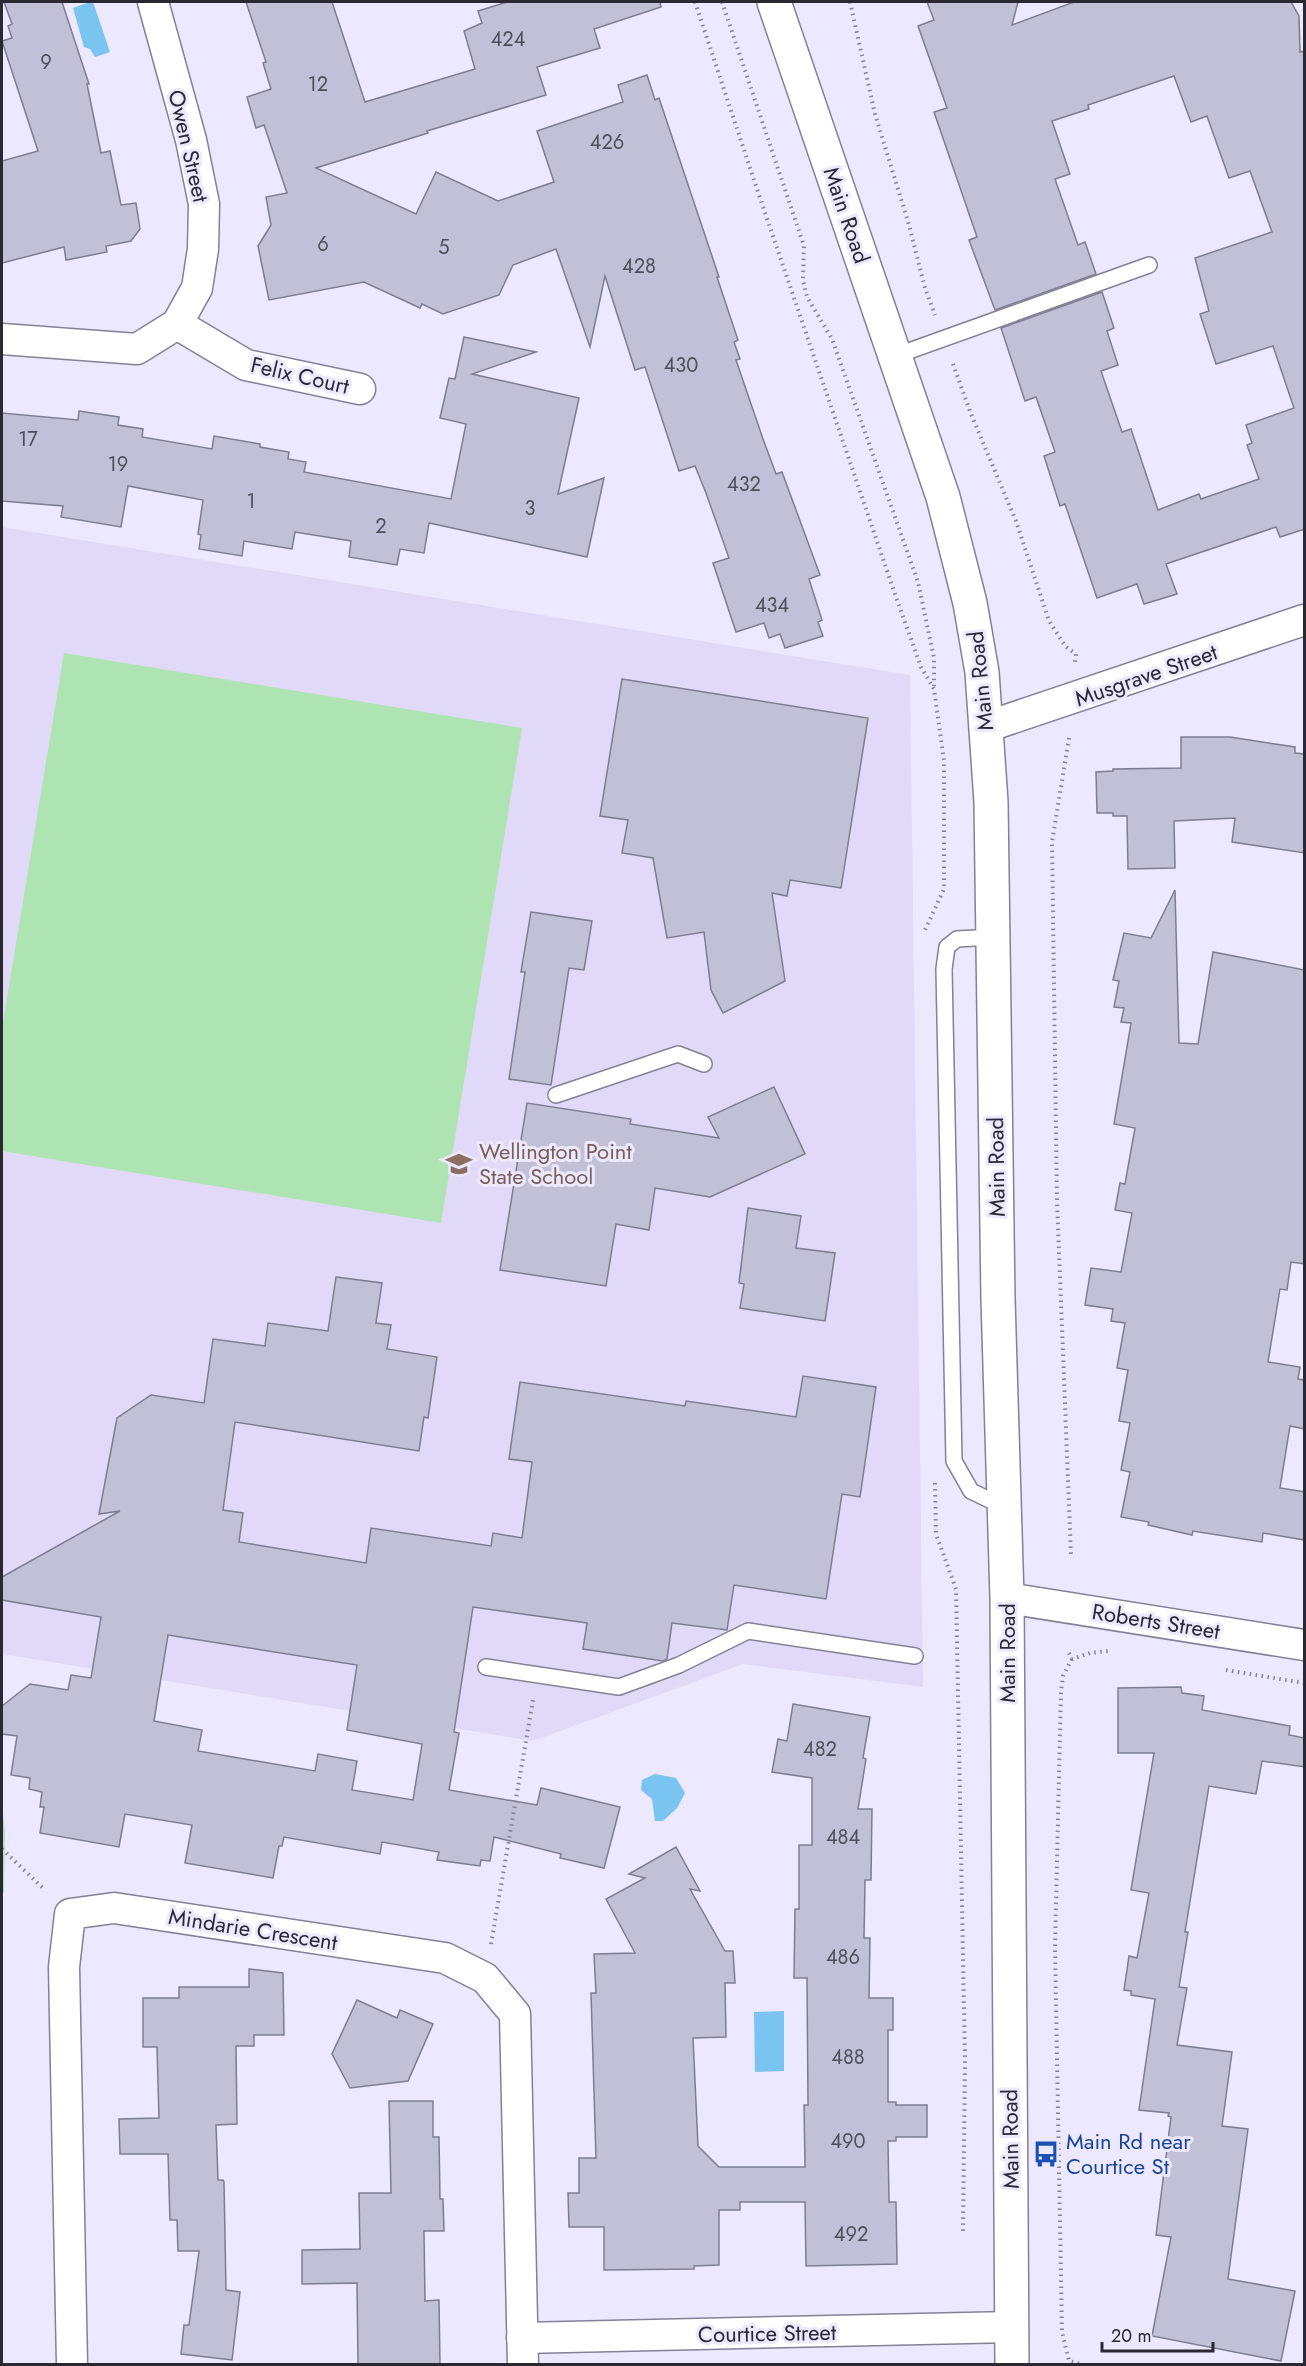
<svg xmlns="http://www.w3.org/2000/svg" width="1306" height="2366" font-family="Jost,sans-serif">
  <rect width="100%" height="100%" fill="#ece8ff"/>
  <!-- built -->
  <polygon fill="#e0daf8" points="2,527 910,675 923,1687 743,1664 533,1741 2,1654"/>
  <!-- green -->
  <g fill="#aee4b1">
    <polygon points="64,653 522,728 441,1223 2,1151 2,1028"/>
    <polygon points="2,1804 5,1832 4,1893 2,1892"/>
  </g>
  <!-- water -->
  <g fill="#79c4f0">
    <polygon points="90,2 93,2 110,52 95,57 90,49 84,47 73,8"/>
    <polygon points="655,1774 676,1778 685,1793 677,1808 663,1821 655,1821 652,1799 641,1790 642,1780"/>
    <polygon points="784,2011 784,2071 755,2072 754,2012"/>
  </g>
  <!-- building -->
  <g fill="#c1c0d7" stroke="#7d7d91" stroke-width="1.5" fill-rule="evenodd">
    <polygon points="4,2 62,2 89,84 87,84 101,153 110,151 121,205 136,203 140,229 131,241 106,246 107,252 66,260 64,247 2,263 2,161 38,151 2,41 12,38 8,26 12,24"/>
    <polygon points="246,2 332,2 365,102 475,69 464,31 482,23 478,11 507,2 660,2 661,7 594,29 600,48 537,67 546,95 427,131 428,133 316,168 416,214 436,172 498,201 554,182 537,131 623,102 618,85 647,75 655,100 659,98 719,277 717,277 738,340 734,342 740,359 736,360 763,439 776,474 782,472 820,575 809,579 822,620 818,622 823,636 785,648 780,634 769,638 764,623 736,632 713,563 729,558 706,493 695,466 679,471 645,367 635,370 605,276 590,347 556,249 513,265 499,295 443,314 422,304 420,308 364,282 269,300 258,246 271,225 266,197 287,193 264,125 256,128 247,97 271,89 263,63 266,62"/>
    <polygon points="927,2 1018,2 1012,25 1074,2 1291,2 1299,16 1300,52 1305,51 1305,529 1280,537 1276,527 1166,564 1177,594 1144,604 1137,584 1097,598 1065,504 1060,506 1044,456 1055,452 1036,397 1025,401 1001,328 1102,292 1114,328 1107,331 1118,365 1101,371 1122,432 1131,429 1158,510 1199,494 1201,499 1259,479 1247,445 1252,443 1246,425 1294,408 1273,346 1216,364 1200,314 1209,311 1195,258 1272,232 1250,171 1229,178 1207,116 1191,122 1174,76 1088,105 1089,109 1052,121 1070,174 1055,179 1078,245 1085,242 1096,274 995,310 969,240 977,237 934,112 947,108 918,26 934,20"/>
    <polygon points="464,337 536,352 472,374 579,398 558,494 604,478 587,557 429,523 424,553 400,549 397,565 349,557 351,541 295,532 292,549 244,541 242,556 199,549 201,535 198,534 203,500 128,486 121,527 61,517 63,506 2,501 2,413 78,420 79,411 119,417 118,425 143,429 142,437 212,449 214,436 260,444 260,447 289,452 288,459 306,462 304,472 451,499 466,424 440,418 449,378 455,379"/>
    <polygon points="622,679 868,718 841,888 790,880 787,896 772,893 785,981 723,1013 711,990 704,932 667,938 653,858 622,853 628,820 600,816"/>
    <polygon points="1181,737 1230,737 1295,747 1295,753 1305,754 1305,853 1232,842 1235,818 1174,821 1175,868 1128,869 1127,816 1113,816 1113,813 1097,813 1096,772 1113,771 1113,769 1181,768"/>
    <polygon points="1175,890 1179,1043 1198,1044 1213,952 1305,970 1305,1264 1291,1262 1287,1290 1280,1289 1268,1362 1300,1367 1298,1379 1305,1380 1305,1429 1290,1426 1280,1488 1305,1492 1305,1540 1263,1533 1262,1542 1193,1531 1192,1535 1148,1525 1149,1522 1121,1517 1130,1472 1121,1470 1130,1423 1119,1421 1128,1370 1117,1368 1125,1323 1111,1321 1113,1309 1085,1305 1091,1268 1121,1272 1132,1213 1115,1210 1120,1183 1125,1184 1135,1128 1114,1124 1131,1023 1121,1022 1124,1008 1114,1007 1119,981 1113,980 1124,933 1151,938"/>
    <polygon points="531,912 592,921 584,970 569,968 551,1085 509,1079 525,972 521,972"/>
    <polygon points="774,1087 805,1154 710,1197 655,1188 649,1230 616,1224 606,1286 500,1270 527,1103 631,1119 630,1124 719,1138 708,1117"/>
    <polygon points="748,1208 801,1216 796,1248 835,1253 825,1321 740,1308 744,1284 739,1283"/>
    <path d="M 336,1277 L 382,1283 L 376,1323 L 391,1325 L 387,1349 L 437,1357 L 428,1418 L 424,1417 L 419,1451 L 235,1422 L 223,1510 L 243,1513 L 239,1542 L 366,1563 L 371,1528 L 491,1546 L 493,1533 L 522,1538 L 532,1462 L 509,1459 L 520,1382 L 685,1406 L 686,1401 L 796,1417 L 803,1376 L 876,1387 L 860,1497 L 842,1494 L 826,1599 L 734,1585 L 727,1630 L 672,1623 L 667,1659 L 663,1661 L 583,1649 L 587,1623 L 473,1607 L 454,1732 L 459,1733 L 449,1790 L 537,1805 L 541,1788 L 620,1807 L 604,1868 L 560,1858 L 561,1854 L 494,1837 L 490,1861 L 481,1860 L 480,1866 L 437,1860 L 439,1852 L 382,1842 L 380,1854 L 284,1837 L 282,1846 L 279,1846 L 273,1878 L 185,1863 L 192,1825 L 125,1814 L 119,1847 L 40,1833 L 44,1807 L 40,1807 L 42,1792 L 29,1789 L 30,1778 L 11,1775 L 17,1736 L 2,1734 L 2,1706 L 30,1684 L 68,1690 L 71,1675 L 91,1678 L 101,1617 L 2,1600 L 2,1577 L 120,1511 L 99,1514 L 117,1418 L 151,1395 L 204,1403 L 213,1339 L 265,1346 L 268,1323 L 328,1331 ZM 168,1635 L 357,1665 L 347,1730 L 422,1744 L 413,1800 L 352,1790 L 357,1761 L 318,1754 L 315,1771 L 198,1751 L 202,1730 L 154,1721 Z"/>
    <polygon points="1181,1687 1182,1693 1204,1696 1202,1710 1290,1726 1289,1735 1305,1738 1305,1767 1262,1761 1256,1794 1209,1786 1185,1932 1188,1932 1179,1987 1187,1988 1177,2045 1232,2052 1222,2126 1248,2129 1228,2279 1295,2291 1281,2361 1152,2336 1171,2237 1156,2235 1171,2117 1168,2116 1169,2113 1139,2110 1155,1999 1131,1995 1131,1991 1124,1990 1129,1956 1137,1958 1149,1893 1131,1890 1154,1753 1118,1753 1118,1688"/>
    <polygon points="793,1704 870,1717 863,1758 866,1759 858,1809 872,1809 871,1880 865,1880 864,1938 870,1938 869,1998 893,1998 893,2030 888,2030 888,2102 896,2102 896,2105 927,2105 927,2137 896,2137 896,2141 888,2141 889,2202 896,2202 897,2264 806,2266 805,2202 740,2202 740,2210 719,2210 719,2265 694,2266 694,2269 604,2270 604,2227 569,2227 568,2193 579,2193 579,2158 596,2158 591,1993 596,1993 594,1954 635,1953 606,1899 645,1878 629,1874 676,1847 700,1891 690,1889 725,1951 733,1951 735,1983 725,1983 726,2037 693,2038 698,2146 719,2167 805,2167 804,2105 808,2105 807,1978 794,1978 795,1909 799,1909 799,1845 812,1845 812,1778 772,1772 778,1739 787,1741"/>
    <polygon points="249,1969 283,1973 284,2035 254,2035 254,2046 236,2046 237,2124 216,2125 218,2180 223,2180 224,2182 226,2290 240,2292 232,2360 181,2354 184,2325 189,2325 199,2251 178,2251 177,2220 170,2220 168,2154 120,2154 119,2119 159,2118 157,2047 143,2047 143,1998 179,1998 179,1987 249,1987"/>
    <polygon points="357,2000 397,2018 400,2010 433,2024 408,2081 350,2088 332,2054"/>
    <polygon points="389,2101 433,2101 433,2137 439,2137 440,2199 443,2199 444,2231 424,2231 425,2301 439,2300 440,2364 358,2364 357,2283 302,2284 302,2250 360,2249 359,2193 391,2193"/>
  </g>
  <g fill="none" stroke-linecap="round" stroke-linejoin="round">
    <!-- lane casing -->
    <g stroke="#848095" stroke-width="18">
      <g id="lane">
        <polyline points="895,356 1149,265"/>
        <polyline points="993,937 957,939 947,947 944,969 954,1461 971,1491 1004,1507"/>
        <polyline points="556,1095 678,1054 704,1064"/>
        <polyline points="486,1667 619,1687 679,1665 748,1631 915,1656"/>
      </g>
    </g>
    <!-- street casing -->
    <g stroke="#848095" stroke-width="33">
      <g id="street">
        <polyline points="177,324 246,365 360,389"/>
        <polyline points="2,339 137,349 177,324 197,288 203,249 204,204 191,140 153,2"/>
        <polyline points="986,727 1304,620"/>
        <polyline points="1007,1598 1304,1645"/>
        <polyline points="522,2338 1012,2327"/>
        <polyline points="72,2364 64,1967 70,1914 114,1908 445,1958 485,1978 515,2014 523,2364"/>
      </g>
    </g>
    <!-- secondary casing -->
    <g stroke="#848095" stroke-width="36">
      <polyline id="secondary" points="774,2 943,497 970,603 982,672 991,802 998,1299 1007,1598 1012,2364"/>
    </g>
    <!-- path -->
    <g stroke="#858292" stroke-width="4" stroke-dasharray="1.5 4.5" stroke-linecap="butt">
      <polyline points="695,2 763,207 896,597 921,667 934,689 944,761 944,889 925,930"/>
      <polyline points="722,2 804,246 803,280 807,297 832,339 918,582 934,658 934,686"/>
      <polyline points="850,2 875,114 909,225 925,288 935,315"/>
      <polyline points="953,364 971,414 1016,521 1049,621 1066,647 1076,654 1075,662"/>
      <polyline points="1069,738 1052,842 1057,1201 1071,1555"/>
      <polyline points="935,1483 936,1534 956,1589 965,2060 963,2231"/>
      <polyline points="1069,1653 1072,1659 1090,1653 1109,1651"/>
      <polyline points="1072,1659 1063,1676 1061,1692 1055,1948 1062,2332 1069,2361 1082,2364"/>
      <polyline points="1226,1670 1304,1683"/>
      <polyline points="2,1849 45,1890"/>
      <polyline points="491,1944 533,1700"/>
    </g>
    <!-- lane -->
    <use href="#lane" stroke="#fff" stroke-width="15"/>
    <!-- street -->
    <use href="#street" stroke="#fff" stroke-width="30"/>
    <!-- secondary -->
    <use href="#secondary" stroke="#fff" stroke-width="33"/>
  </g>
  <!-- icons -->
  <defs>
    <g id="school-bare" transform="scale(2.07)"><path d="M0-5L7-2L0 1L-7-2ZM-4 1L0 2.5L4 1V4Q0 6-4 4Z" fill="#8d6e63" stroke="#ece8ff" stroke-width="2.5" paint-order="stroke"/></g>
    <g id="bus-bare" transform="scale(2.07)"><path d="M-5-6H5V4H4V6H2V4H-2V6H-4V4H-5ZM-3.5-4V0h7V-4ZM-3.5 1.2v1.5H-2V1.2ZM2 1.2v1.5H3.5V1.2Z" fill="#1a4fb4" stroke="#ece8ff" stroke-width="2.5" paint-order="stroke"/></g>
  </defs>
  <g fill-rule="evenodd">
    <use href="#school-bare" x="459" y="1164"/>
    <use href="#bus-bare" x="1046" y="2154"/>
  </g>
  <g text-anchor="middle" dominant-baseline="central" stroke-width="6" stroke-linejoin="round" paint-order="stroke">
    <!-- number labels -->
    <g font-size="20" fill="#504e5a">
      <text x="508" y="39">424</text>
      <text x="46" y="62">9</text>
      <text x="318" y="84">12</text>
      <text x="607" y="142">426</text>
      <text x="323" y="244">6</text>
      <text x="444" y="247">5</text>
      <text x="639" y="266">428</text>
      <text x="681" y="365">430</text>
      <text x="28" y="439">17</text>
      <text x="118" y="464">19</text>
      <text x="744" y="484">432</text>
      <text x="251" y="501">1</text>
      <text x="530" y="508">3</text>
      <text x="381" y="526">2</text>
      <text x="772" y="605">434</text>
      <text x="820" y="1749">482</text>
      <text x="843" y="1837">484</text>
      <text x="843" y="1957">486</text>
      <text x="848" y="2057">488</text>
      <text x="848" y="2141">490</text>
      <text x="851" y="2234">492</text>
    </g>
    <!-- street labels -->
    <g font-size="22" fill="#2a2831" stroke="#ece8ff">
      <text transform="translate(189 146) rotate(77)">Owen Street</text>
      <text transform="translate(847 215) rotate(71)">Main Road</text>
      <text transform="translate(300 375) rotate(13)">Felix Court</text>
      <text transform="translate(1146 675) rotate(-19)">Musgrave Street</text>
      <text transform="translate(980 681) rotate(-96)">Main Road</text>
      <text transform="translate(996 1167) rotate(-91)">Main Road</text>
      <text transform="translate(1156 1621) rotate(9)">Roberts Street</text>
      <text transform="translate(1007 1653) rotate(-90)">Main Road</text>
      <text transform="translate(253 1929) rotate(9)">Mindarie Crescent</text>
      <text transform="translate(1010 2139) rotate(-91)">Main Road</text>
      <text transform="translate(767 2333) rotate(-1)">Courtice Street</text>
    </g>
    <!-- education labels -->
    <g font-size="22" fill="#785e54" stroke="#ece8ff" text-anchor="start">
      <text x="479" y="1151">Wellington Point<tspan x="479" dy="25">State School</tspan></text>
    </g>
    <!-- transit labels -->
    <g font-size="22" fill="#164399" stroke="#ece8ff" text-anchor="start">
      <text x="1066" y="2141">Main Rd near<tspan x="1066" dy="25">Courtice St</tspan></text>
    </g>
  </g>
  <!-- border -->
  <rect width="1306" height="2366" fill="none" stroke="#2a2831" stroke-width="6"/>
  <!-- scale -->
  <path d="M1102 2342v9h111v-9" fill="none" stroke="#2a2831" stroke-width="3"/>
  <text x="1111" y="2342" font-size="18" fill="#2a2831" stroke="#ece8ff" stroke-width="4.5" paint-order="stroke">20 m</text>
</svg>
